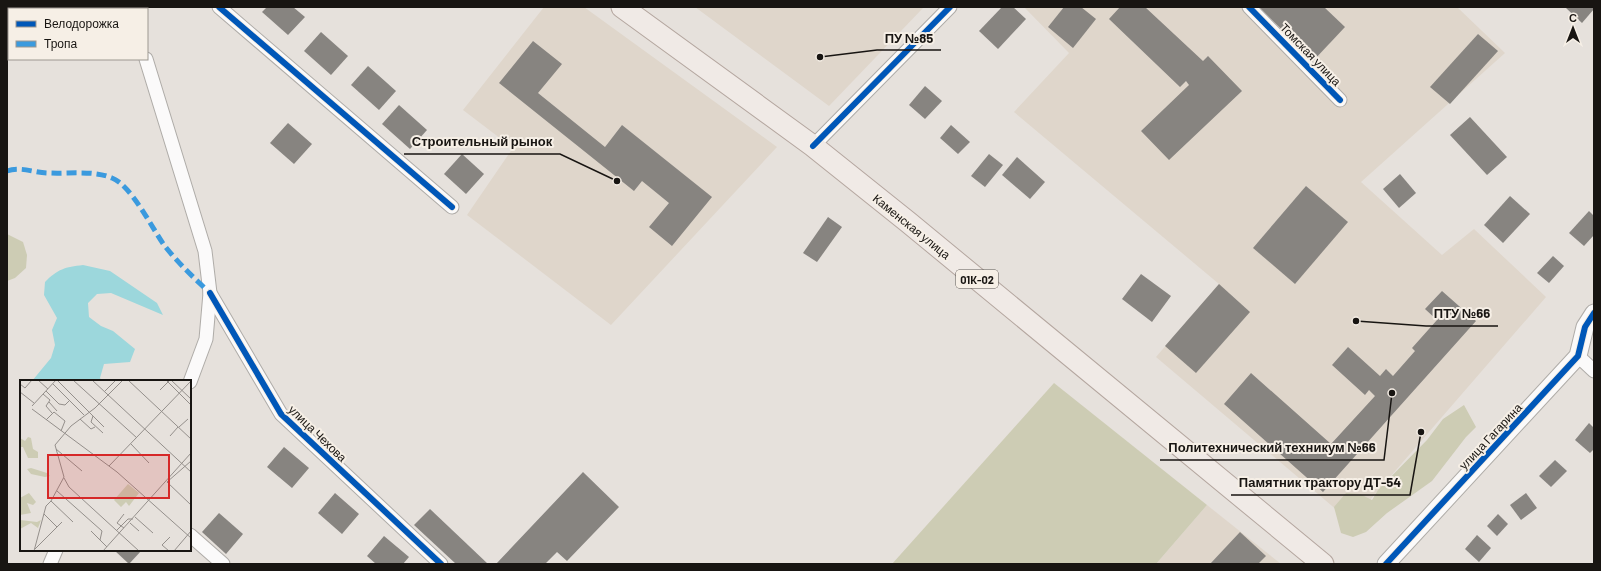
<svg xmlns="http://www.w3.org/2000/svg" width="1601" height="571" font-family="Barlow,sans-serif">
  <rect width="100%" height="100%" fill="#e6e1dc"/>
  <!-- built -->
  <g fill="#dfd6cb">
    <polygon points="544,7 584,7 777,147 611,325 467,215 513,148 463,110"/>
    <polygon points="695,7 924,7 829,106"/>
    <polygon points="1024,7 1457,7 1505,53 1361,182 1442,255 1474,229 1546,297 1351,522 1156,357 1219,284 1014,112 1069,53"/>
    <polygon points="1207,505 1281,564 1156,564"/>
  </g>
  <!-- green -->
  <g fill="#cdccb4">
    <polygon points="7,234 23,242 27,255 26,268 15,278 7,281"/>
    <polygon points="1054,383 1207,505 1156,564 892,564"/>
    <polygon points="1464,405 1476,427 1466,437 1432,481 1387,513 1366,532 1353,537 1341,533 1334,507 1346,493 1360,494 1372,500 1378,490 1427,440 1443,419"/>
  </g>
  <!-- water -->
  <path fill="#9cd7dc" d="M 83,265 L 110,271 L 157,303 L 163,315 L 111,293 L 97,294 L 88,303 L 89,317 L 101,326 L 113,331 L 135,349 L 130,362 L 104,364 L 100,378 L 102,381 L 32,381 L 51,358 L 55,345 L 52,330 L 57,318 L 44,295 L 45,282 C 58,269 65,267 83,265 Z"/>
  <!-- building -->
  <g fill="#878480">
    <polygon points="267,7 293,7 305,17 288,35 262,12"/>
    <polygon points="1002,7 1013,7 1026,19 998,49 979,31"/>
    <polygon points="1064,7 1081,7 1096,19 1073,48 1048,27"/>
    <polygon points="1120,7 1145,7 1203,61 1208,56 1242,91 1169,160 1141,131 1189,85 1186,81 1180,87 1109,19"/>
    <polygon points="1258,7 1324,7 1345,27 1314,60"/>
    <polygon points="1568,7 1594,7 1594,9 1582,23 1566,8"/>
    <polygon points="321,32 348,56 331,75 304,51"/>
    <polygon points="1478,34 1498,51 1450,104 1430,87"/>
    <polygon points="533,41 562,64 538,93 605,147 622,125 712,197 672,246 649,227 669,203 642,181 634,191 499,83"/>
    <polygon points="368,66 396,91 379,110 351,85"/>
    <polygon points="925,86 942,101 925,119 909,105"/>
    <polygon points="399,105 427,130 410,149 382,124"/>
    <polygon points="1470,117 1507,157 1487,175 1450,135"/>
    <polygon points="288,123 312,144 294,164 270,143"/>
    <polygon points="951,125 970,142 958,154 940,138"/>
    <polygon points="462,154 484,174 466,194 444,174"/>
    <polygon points="989,154 1003,165 985,187 971,176"/>
    <polygon points="1017,157 1045,182 1030,199 1002,175"/>
    <polygon points="1400,174 1416,193 1399,208 1383,189"/>
    <polygon points="1306,186 1348,222 1295,284 1253,248"/>
    <polygon points="1510,196 1530,214 1503,243 1484,225"/>
    <polygon points="1589,211 1594,216 1594,235 1584,246 1569,233"/>
    <polygon points="828,217 842,227 817,262 803,253"/>
    <polygon points="1553,256 1564,266 1549,283 1537,273"/>
    <polygon points="1141,274 1171,296 1152,322 1122,299"/>
    <polygon points="1219,284 1250,312 1196,373 1165,346"/>
    <polygon points="1442,291 1476,321 1323,492 1224,404 1251,373 1331,444 1375,396 1369,390 1365,395 1332,365 1348,347 1380,376 1386,369 1393,376 1415,351 1412,348 1437,320 1425,309"/>
    <polygon points="1589,423 1594,428 1594,449 1590,453 1575,440"/>
    <polygon points="284,447 309,468 292,488 267,467"/>
    <polygon points="1555,460 1567,471 1551,487 1539,476"/>
    <polygon points="583,472 619,507 567,561 557,552 545,564 496,564"/>
    <polygon points="335,493 359,514 342,534 318,513"/>
    <polygon points="1526,493 1537,508 1521,520 1510,505"/>
    <polygon points="430,509 488,564 456,564 414,525"/>
    <polygon points="219,513 243,534 226,554 202,532"/>
    <polygon points="1498,514 1508,524 1497,536 1487,526"/>
    <polygon points="1240,532 1266,556 1258,564 1210,564"/>
    <polygon points="1477,535 1491,548 1479,562 1465,549"/>
    <polygon points="384,536 409,557 403,564 376,564 367,556"/>
    <polygon points="114,550 142,550 129,564"/>
  </g>
  <g fill="none" stroke-linecap="round" stroke-linejoin="round">
    <!-- minor casing -->
    <g stroke="#afaca8" stroke-width="15">
      <g id="minor">
        <polyline points="131,7 131,9"/>
        <polyline points="219,7 452,207"/>
        <polyline points="1249,7 1340,100"/>
        <polyline points="146,59 205,251 210,293 206,339 190,382"/>
        <polyline points="813,146 950,7"/>
        <polyline points="210,293 281,414 441,564"/>
        <polyline points="1578,356 1594,371"/>
        <polyline points="190,535 223,564"/>
        <polyline points="50,564 56,550"/>
      </g>
    </g>
    <!-- tertiary casing -->
    <g stroke="#afaca8" stroke-width="19">
      <polyline id="tertiary" points="1386,564 1578,356 1585,327 1594,313"/>
    </g>
    <!-- primary casing -->
    <g stroke="#b4a69f" stroke-width="23">
      <polyline id="primary" points="622,7 813,146 908,222 1323,564"/>
    </g>
    <!-- minor -->
    <use href="#minor" stroke="#fbfafa" stroke-width="13"/>
    <!-- tertiary -->
    <use href="#tertiary" stroke="#fbfafa" stroke-width="17"/>
    <!-- primary -->
    <use href="#primary" stroke="#f0eae6" stroke-width="21"/>
    <!-- quiet -->
    <path stroke="#3b9ade" stroke-width="5" stroke-dasharray="10 5" stroke-linecap="butt" d="M 7,171 C 21,166 34,173 49,173 C 70,174 93,170 112,178 C 131,185 152,228 164,245 C 178,263 194,278 210,293"/>
    <!-- cycleway casing -->
    <g stroke="#f6efe6" stroke-width="8">
      <g id="cycleway">
        <polyline points="219,7 452,207"/>
        <polyline points="1249,7 1340,100"/>
        <polyline points="813,146 950,7"/>
        <polyline points="210,293 281,414 441,564"/>
        <polyline points="1386,564 1578,356 1585,327 1594,313"/>
      </g>
    </g>
    <!-- cycleway -->
    <use href="#cycleway" stroke="#0057b8" stroke-width="6"/>
  </g>
  <g text-anchor="middle" dominant-baseline="central" stroke-width="4" stroke-linejoin="round" paint-order="stroke">
    <!-- shield labels -->
    <rect fill="#f6efe6" stroke="#5b5652" stroke-width="1" x="956" y="270" width="42" height="18" rx="3"/>
    <g font-size="11" font-weight="bold" fill="#181512">
      <text x="977" y="279">01К-02</text>
    </g>
    <!-- street labels -->
    <g font-size="12" fill="#181512" stroke="#f6efe6">
      <text transform="translate(1311 54) rotate(46)">Томская улица</text>
      <text transform="translate(912 226) rotate(39)">Каменская улица</text>
      <text transform="translate(318 433) rotate(44)">улица Чехова</text>
      <text transform="translate(1490 436) rotate(-47)">улица Гагарина</text>
    </g>
  </g>
  <!-- overview -->
  <g transform="translate(20 380)">
    <rect width="171" height="171" fill="#e6e1dc"/>
    <path d="M 8,57 L 11,58 L 13,69 L 18,72 L 18,78 L 8,78 L 3,67 L 0,67 L 0,58 L 5,61 ZM 11,88 L 27,93 L 30,96 L 25,97 L 11,94 L 7,89 ZM 108,104 L 119,113 L 109,126 L 106,122 L 101,127 L 94,120 ZM 9,113 L 16,122 L 13,125 L 7,123 L 11,133 L 0,135 L 0,118 ZM 0,140 L 17,142 L 21,140 L 18,148 L 11,143 L 0,149 Z" fill="#cdccb4"/>
    <path fill="none" stroke="#948f8b" stroke-width="1" d="M 18,0 L 28,9M 37,0 L 84,47M 53,0 L 117,58M 72,0 L 171,92M 108,0 L 171,59M 146,0 L 171,25M 151,0 L 171,19M 0,4 L 5,8 L 12,0M 33,4 L 64,35M 140,10 L 149,1M 26,11 L 39,24 L 45,25 L 49,21M 85,11 L 96,0M 0,12 L 14,23M 23,14 L 30,20 L 26,26 L 32,33M 29,22 L 37,31M 12,26 L 36,0M 12,29 L 97,92 L 171,158M 73,36 L 71,42 L 83,53M 60,39 L 71,49 L 75,47M 26,40 L 34,32 L 45,41 L 41,51M 159,47 L 168,39M 150,56 L 158,47M 111,64 L 129,83M 36,69 L 62,91M 89,86 L 171,1M 44,98 L 49,107 L 119,171M 147,102 L 171,125M 147,102 L 171,81M 37,111 L 82,151 L 80,160 L 87,167M 24,134 L 37,147M 115,137 L 133,153M 53,142 L 31,121 L 44,97 L 35,65 L 51,46 L 75,28 L 103,0M 110,143 L 119,151M 104,148 L 97,143 L 104,134M 71,151 L 80,160M 96,151 L 108,139 L 113,139M 15,169 L 42,142M 14,171 L 26,126 L 31,121M 83,171 L 171,73M 149,171 L 142,165 L 150,157M 154,171 L 171,151"/>
    <path fill="#d62828" fill-opacity="0.15" stroke="#d62828" stroke-width="2" d="M 28,75 L 149,75 L 149,118 L 28,118 Z"/>
    <rect width="171" height="171" fill="none" stroke="#181512" stroke-width="2"/>
  </g>
  <!-- callouts -->
  <path fill="none" stroke="#181512" stroke-width="1.5" d="M820 57L877 50H941M617 181L560 154H404M1356 321L1426 326H1498M1392 393L1384 460H1160M1421 432L1410 495H1231"/>
  <g fill="#181512" stroke="#f6efe6" stroke-width="1.5">
    <circle cx="820" cy="57" r="4"/>
    <circle cx="617" cy="181" r="4"/>
    <circle cx="1356" cy="321" r="4"/>
    <circle cx="1392" cy="393" r="4"/>
    <circle cx="1421" cy="432" r="4"/>
  </g>
  <g font-size="13" text-anchor="middle" font-weight="bold" fill="#181512" stroke="#f6efe6" stroke-width="4" stroke-linejoin="round" paint-order="stroke">
    <text x="909" y="43">ПУ №85</text>
    <text x="482" y="146">Строительный рынок</text>
    <text x="1462" y="318">ПТУ №66</text>
    <text x="1272" y="452">Политехнический техникум №66</text>
    <text x="1320" y="487">Памятник трактору ДТ-54</text>
  </g>
  <!-- border -->
  <rect width="1601" height="571" fill="none" stroke="#181512" stroke-width="16"/>
  <!-- legend -->
  <rect x="8" y="8" width="140" height="52" fill="#f6efe6" stroke="#9d9891"/>
  <rect x="16" y="21" width="20" height="6" fill="#0057b8" stroke="#9d9891"/>
  <text x="44" y="28" font-size="12" fill="#181512">Велодорожка</text>
  <rect x="16" y="41" width="20" height="6" fill="#3b9ade" stroke="#9d9891"/>
  <text x="44" y="48" font-size="12" fill="#181512">Тропа</text>
  <!-- north arrow -->
  <g transform="translate(1573 28)" stroke="#f6efe6" stroke-width="3" paint-order="stroke">
  <path d="M0-3L7 15L0 10L-7 15Z" fill="#181512"/>
  <text y="-6" font-size="11" font-weight="bold" text-anchor="middle" fill="#181512">С</text>
  </g>
</svg>
